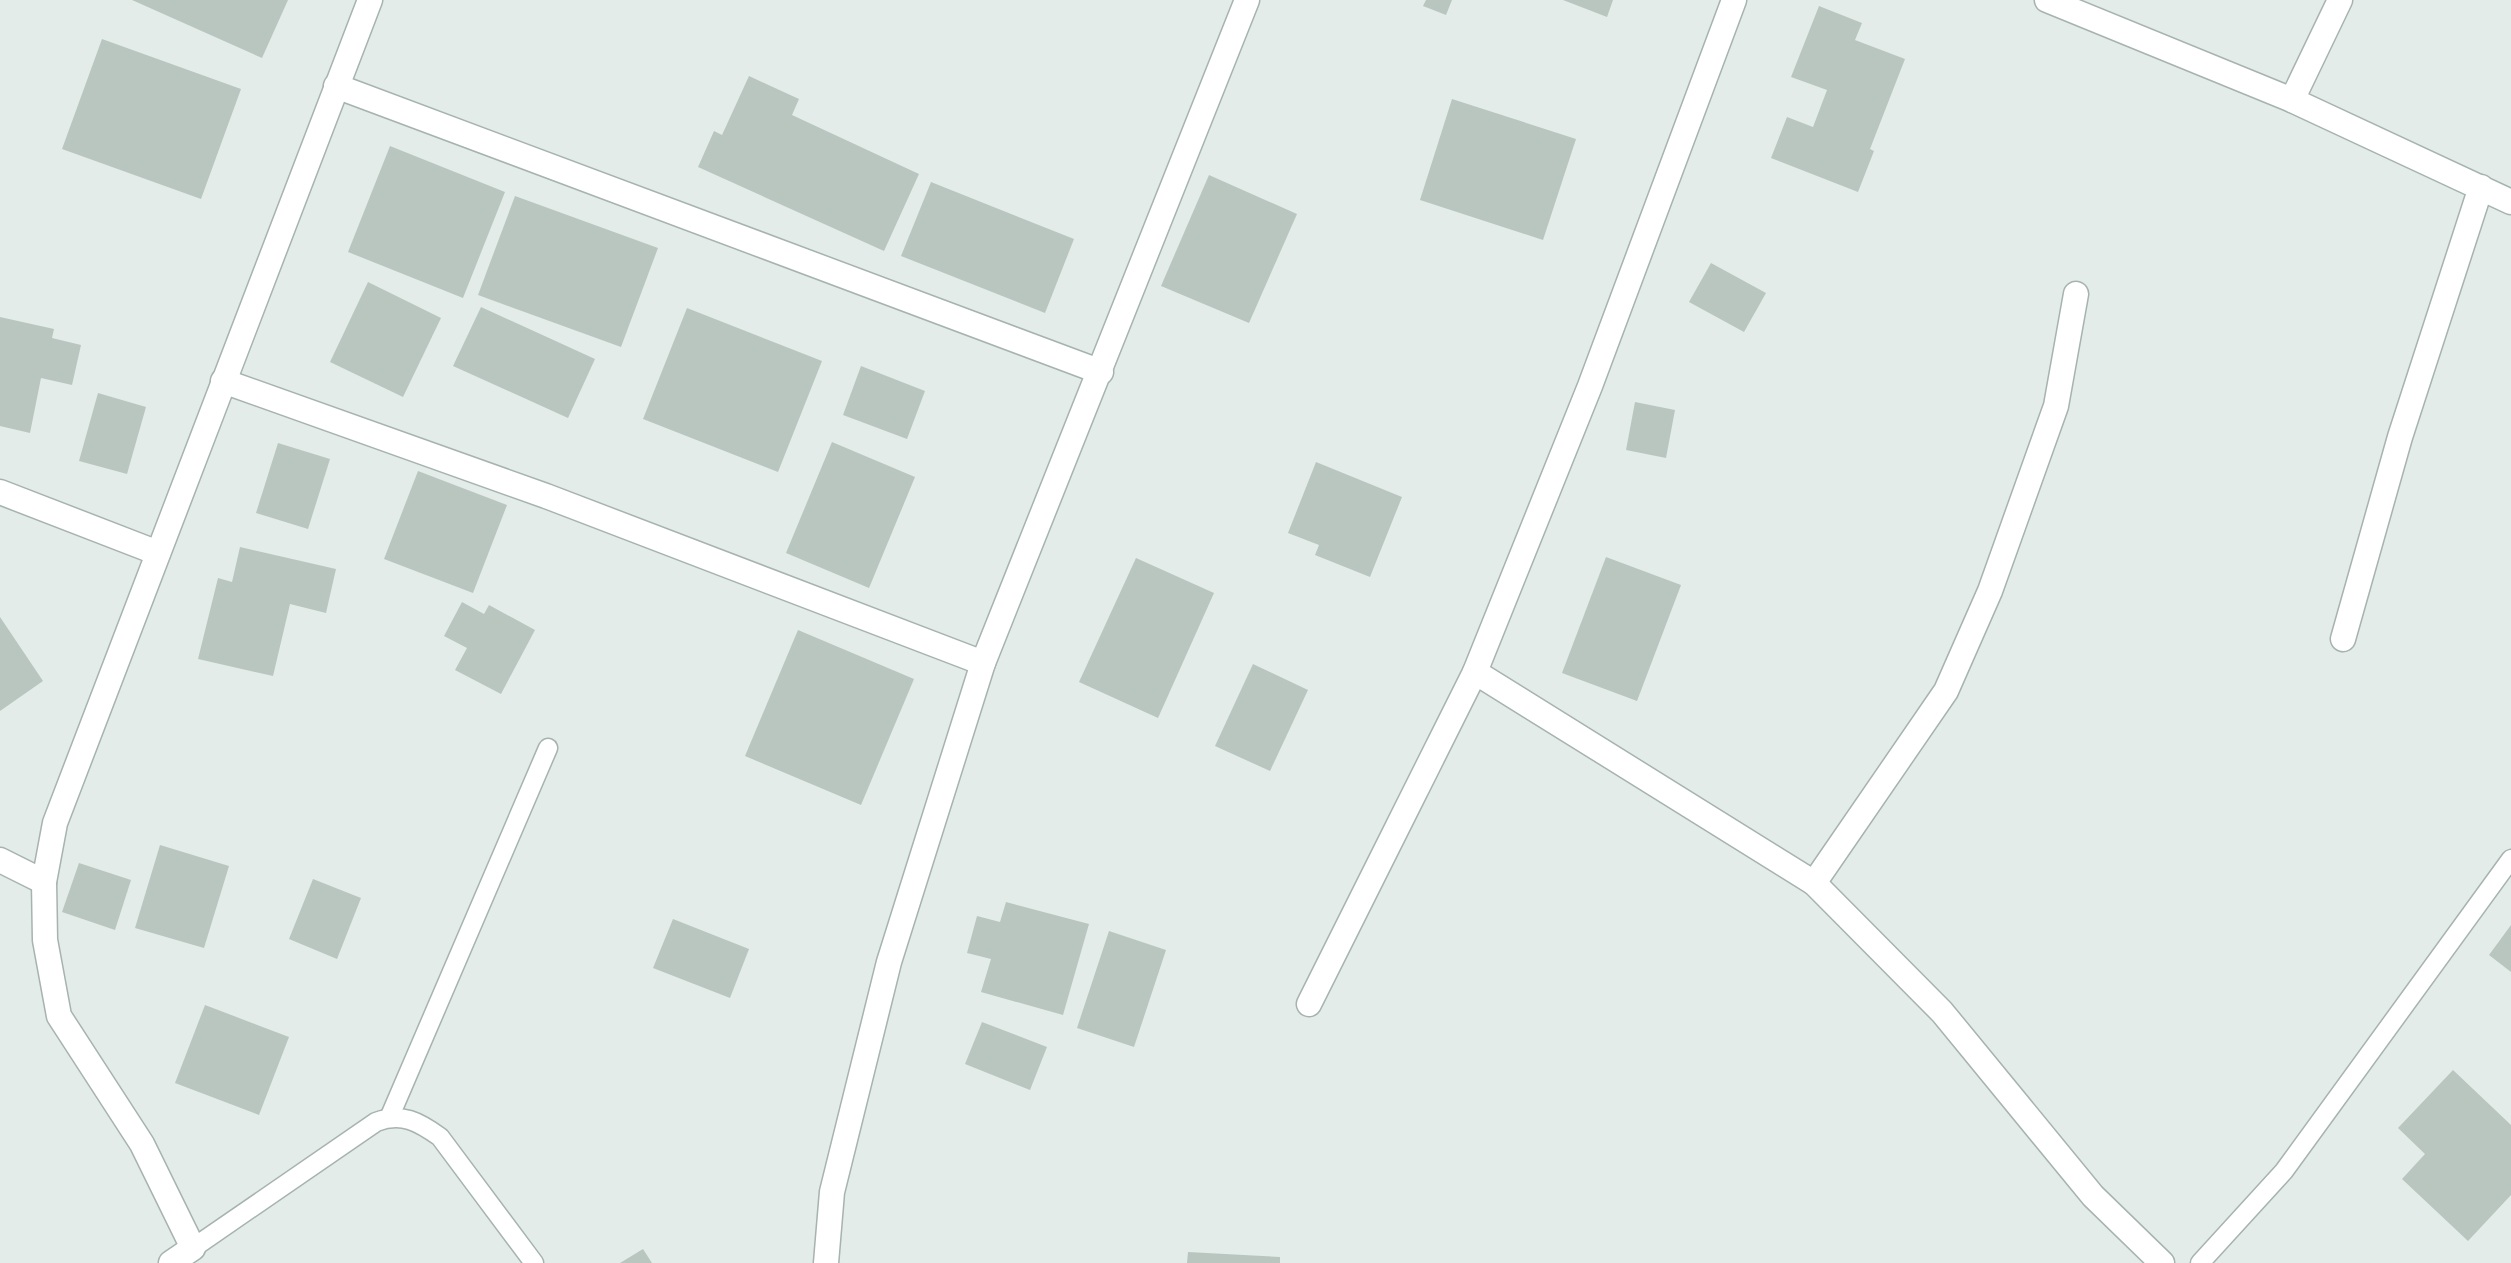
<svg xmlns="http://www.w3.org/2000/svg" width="2511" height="1263" font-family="'Exo 2',sans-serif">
  <rect width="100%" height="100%" fill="#e3ece8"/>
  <!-- building -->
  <g fill="#b9c6c0">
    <polygon points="132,0 288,0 262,58"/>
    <polygon points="1426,0 1452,0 1446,15 1423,6"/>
    <polygon points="1563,0 1613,0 1607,17"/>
    <polygon points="1819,6 1862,23 1855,40 1905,59 1870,149 1874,151 1858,192 1771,158 1787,117 1813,127 1827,90 1791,77"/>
    <polygon points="102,39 241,89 201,199 62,149"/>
    <polygon points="749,76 799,99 792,115 919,174 884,251 698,167 714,131 722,135"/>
    <polygon points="1452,99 1576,139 1543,240 1420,200"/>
    <polygon points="390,146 505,192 463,298 348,252"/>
    <polygon points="1209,175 1297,214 1249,323 1161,286"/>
    <polygon points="931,182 1074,239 1045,313 901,256"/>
    <polygon points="515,196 658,248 621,347 478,295"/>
    <polygon points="1711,263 1766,293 1744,332 1689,302"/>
    <polygon points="368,282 441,318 403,397 330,362"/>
    <polygon points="481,307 595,359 568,418 453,366"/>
    <polygon points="687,308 822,361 778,472 643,419"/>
    <polygon points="0,317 54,329 52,338 81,345 72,385 41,378 30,433 0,426"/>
    <polygon points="861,366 925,391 907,439 843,415"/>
    <polygon points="98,393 146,407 127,474 79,461"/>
    <polygon points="1635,402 1675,410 1666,458 1626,450"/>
    <polygon points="832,442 915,477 869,588 786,553"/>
    <polygon points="278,443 330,459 308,529 256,513"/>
    <polygon points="1316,462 1402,497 1370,577 1315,555 1319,545 1288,533"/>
    <polygon points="418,471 507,505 473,593 384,559"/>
    <polygon points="240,547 336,569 326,613 290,604 273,676 198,659 218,578 232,582"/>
    <polygon points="1606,557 1681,585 1637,701 1562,673"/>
    <polygon points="1136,558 1214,593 1158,718 1079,682"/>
    <polygon points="462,602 484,614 489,605 535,630 501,694 455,670 467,648 444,636"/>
    <polygon points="0,617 43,681 0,711"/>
    <polygon points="798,630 914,679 861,805 745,756"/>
    <polygon points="1253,664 1308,690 1270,771 1215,746"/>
    <polygon points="160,845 229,866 204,948 135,928"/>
    <polygon points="79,863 131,880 115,930 62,912"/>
    <polygon points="313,879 361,898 337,959 289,939"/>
    <polygon points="1006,902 1089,924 1063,1015 981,992 991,959 967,953 977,916 1000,922"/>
    <polygon points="673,919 749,949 730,998 653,968"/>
    <polygon points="2511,925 2511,972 2489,955"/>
    <polygon points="1109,931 1166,950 1134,1047 1077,1028"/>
    <polygon points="205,1005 289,1037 259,1115 175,1083"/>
    <polygon points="982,1022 1047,1047 1030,1090 965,1064"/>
    <polygon points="2453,1070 2511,1125 2511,1195 2468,1241 2402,1179 2425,1154 2398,1128"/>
    <polygon points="643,1249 652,1263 620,1263"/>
    <polygon points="1188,1252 1280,1257 1280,1263 1187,1263"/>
  </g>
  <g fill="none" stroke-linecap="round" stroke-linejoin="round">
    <!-- service casing -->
    <g stroke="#a6b3ae" stroke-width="21">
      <g id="service">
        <polyline points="390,1116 548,748"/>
        <path d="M 193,1248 L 376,1122 C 402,1112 419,1122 440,1137 L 534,1263"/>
        <polyline points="2200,1263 2284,1171 2511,859"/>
      </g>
    </g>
    <!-- minor casing -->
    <g stroke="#a6b3ae" stroke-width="27">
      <g id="minor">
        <polyline points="1734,0 1590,386 1475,672 1814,883 1942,1012 2093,1196 2162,1263"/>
        <polyline points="2047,0 2292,100 2511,202"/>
        <polyline points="336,86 1101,372"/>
        <polyline points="2292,100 2340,0"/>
        <polyline points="223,381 546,496 983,663"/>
        <polyline points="0,492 158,553"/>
        <polyline points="2343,639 2400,437 2481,187"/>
        <polyline points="0,860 44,882"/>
        <polyline points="1814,883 1946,691 1990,591 2056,406 2076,294"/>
        <polyline points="1309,1004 1475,672"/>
        <polyline points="171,1263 193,1248 142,1144 59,1016 45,940 44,882 55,823 370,0"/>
        <polyline points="826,1263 832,1192 889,962 983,663 1247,0"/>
      </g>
    </g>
    <!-- service -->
    <use href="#service" stroke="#fff" stroke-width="18"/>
    <!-- minor -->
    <use href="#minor" stroke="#fff" stroke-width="24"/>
  </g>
</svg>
